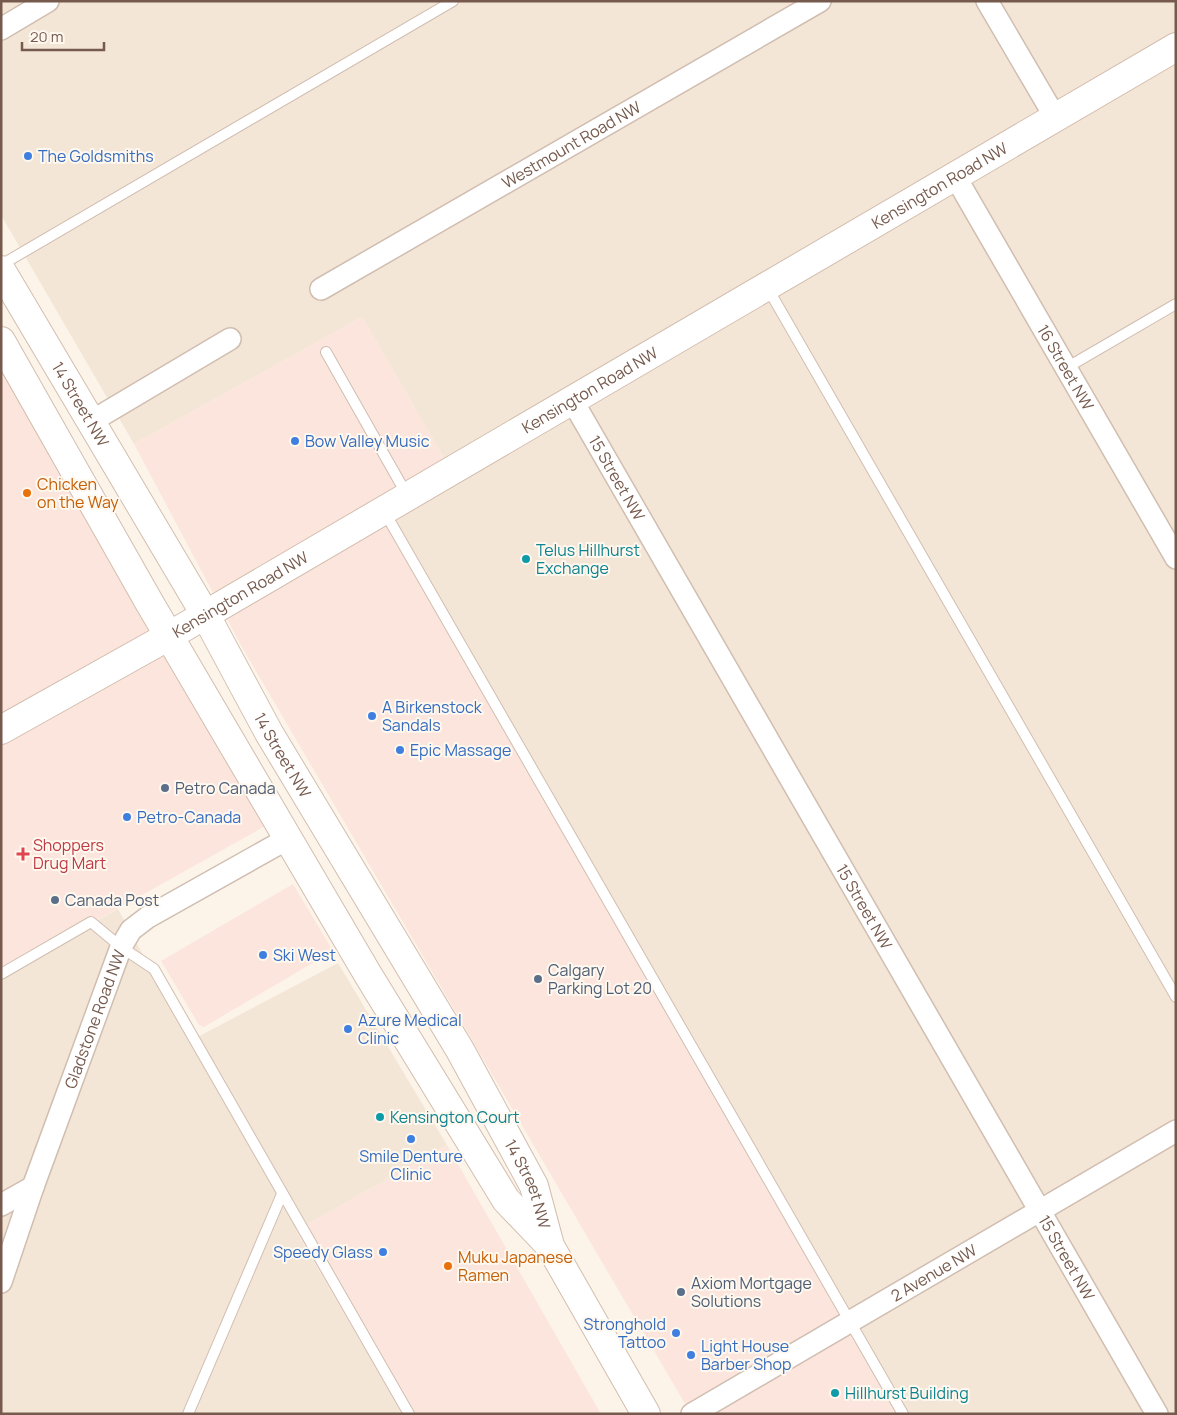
<svg xmlns="http://www.w3.org/2000/svg" width="1177" height="1415" font-family="Manrope,sans-serif">
  <rect width="100%" height="100%" fill="#fcf4e9"/>
  <!-- residential -->
  <g fill="#f4e6d7">
    <polygon points="1,1 1176,1 1176,1414 899,1414 830,1299 386,512 452,472 362,317 134,444 1,215"/>
    <polygon points="118,909 190,1041 338,963 447,1145 296,1231 403,1414 1,1414 1,974"/>
  </g>
  <!-- commercial -->
  <g fill="#fce5dd">
    <polygon points="362,317 452,472 386,512 830,1299 899,1414 691,1414 243,649 134,444"/>
    <polygon points="1,366 267,825 1,974"/>
    <polygon points="293,884 333,951 204,1027 199,1025 161,961"/>
    <polygon points="447,1145 601,1414 403,1414 296,1231"/>
  </g>
  <g fill="none" stroke-linecap="round" stroke-linejoin="round">
    <!-- lane casing -->
    <g stroke="#d0beb1" stroke-width="12">
      <g id="lane">
        <polyline points="1,265 453,1"/>
        <polyline points="767,287 1176,997"/>
        <polyline points="326,352 407,495"/>
        <polyline points="1066,368 1176,304"/>
        <polyline points="384,511 903,1414"/>
        <polyline points="1,974 91,922 121,947 154,969 409,1414"/>
        <polyline points="188,1414 282,1194"/>
      </g>
    </g>
    <!-- street casing -->
    <g stroke="#d0beb1" stroke-width="24">
      <g id="street">
        <polyline points="987,1 1055,117"/>
        <polyline points="1,29 48,1"/>
        <path id="s1" d="M 955,176 L 1176,558"/>
        <path id="s2" d="M 321,289 L 820,1"/>
        <path id="s3" d="M 572,400 L 1157,1414"/>
        <polyline points="92,421 230,339"/>
        <polyline points="1,1205 33,1187"/>
        <path id="s4" d="M 1,1282 L 33,1187 L 121,947 L 131,930 L 148,917 L 287,839"/>
        <path id="s5" d="M 692,1414 L 1176,1131"/>
      </g>
    </g>
    <!-- secondary casing -->
    <g stroke="#d3beaf" stroke-width="30">
      <g id="secondary">
        <path id="s6" d="M 1,270 L 205,614 L 269,733 L 460,1050 L 534,1186 L 549,1242"/>
        <polyline points="1,341 149,602 367,973 506,1200 550,1246 646,1414"/>
        <path id="s7" d="M 1,730 L 169,636 L 1176,47"/>
      </g>
    </g>
    <!-- lane -->
    <use href="#lane" stroke="#fff" stroke-width="10"/>
    <!-- street -->
    <use href="#street" stroke="#fff" stroke-width="21"/>
    <!-- secondary -->
    <use href="#secondary" stroke="#fff" stroke-width="28"/>
  </g>
  <!-- markers -->
  <g fill="#3f7fe0" stroke="#fff8ef" stroke-width="2">
    <circle cx="28" cy="156" r="5"/>
    <circle cx="295" cy="441" r="5"/>
    <circle cx="372" cy="716" r="5"/>
    <circle cx="400" cy="750" r="5"/>
    <circle cx="127" cy="817" r="5"/>
    <circle cx="263" cy="955" r="5"/>
    <circle cx="348" cy="1029" r="5"/>
    <circle cx="411" cy="1139" r="5"/>
    <circle cx="383" cy="1252" r="5"/>
    <circle cx="676" cy="1333" r="5"/>
    <circle cx="691" cy="1355" r="5"/>
  </g>
  <g fill="#e8710a" stroke="#fff8ef" stroke-width="2">
    <circle cx="27" cy="493" r="5"/>
    <circle cx="448" cy="1266" r="5"/>
  </g>
  <g fill="#0f9aa8" stroke="#fff8ef" stroke-width="2">
    <circle cx="526" cy="559" r="5"/>
    <circle cx="380" cy="1117" r="5"/>
    <circle cx="835" cy="1393" r="5"/>
  </g>
  <g fill="#5c6f8a" stroke="#fff8ef" stroke-width="2">
    <circle cx="165" cy="788" r="5"/>
    <circle cx="55" cy="900" r="5"/>
    <circle cx="538" cy="979" r="5"/>
    <circle cx="681" cy="1292" r="5"/>
  </g>
  <path fill="#e0444e" stroke="#fff8ef" stroke-width="2" d="M20.5 846.5h5v5h5v5h-5v5h-5v-5h-5v-5h5z"/>
  <g text-anchor="middle" dominant-baseline="central" stroke-width="4" stroke-linejoin="round" paint-order="stroke">
    <!-- street labels -->
    <g font-size="16" fill="#765a4d" stroke="#fff8ef">
      <text stroke="none"><textPath href="#s2" startOffset="289">Westmount Road NW</textPath></text>
      <text stroke="none"><textPath href="#s7" startOffset="1085">Kensington Road NW</textPath></text>
      <text stroke="none"><textPath href="#s1" startOffset="221">16 Street NW</textPath></text>
      <text stroke="none"><textPath href="#s7" startOffset="680">Kensington Road NW</textPath></text>
      <text stroke="none"><textPath href="#s6" startOffset="156">14 Street NW</textPath></text>
      <text stroke="none"><textPath href="#s3" startOffset="90">15 Street NW</textPath></text>
      <text stroke="none"><textPath href="#s7" startOffset="275">Kensington Road NW</textPath></text>
      <text stroke="none"><textPath href="#s6" startOffset="561">14 Street NW</textPath></text>
      <text stroke="none"><textPath href="#s3" startOffset="585">15 Street NW</textPath></text>
      <text stroke="none"><textPath href="#s4" startOffset="279">Gladstone Road NW</textPath></text>
      <text stroke="none"><textPath href="#s6" startOffset="1056">14 Street NW</textPath></text>
      <text stroke="none"><textPath href="#s3" startOffset="990">15 Street NW</textPath></text>
      <text stroke="none"><textPath href="#s5" startOffset="280">2 Avenue NW</textPath></text>
    </g>
    <!-- shop labels -->
    <g font-size="16" fill="#366cbe" stroke="#fff8ef" text-anchor="start">
      <text x="38" y="156">The Goldsmiths</text>
      <text x="305" y="441">Bow Valley Music</text>
      <text x="382" y="707">A Birkenstock<tspan x="382" dy="18">Sandals</tspan></text>
      <text x="410" y="750">Epic Massage</text>
      <text x="137" y="817">Petro-Canada</text>
      <text x="273" y="955">Ski West</text>
      <text x="358" y="1020">Azure Medical<tspan x="358" dy="18">Clinic</tspan></text>
      <text x="411" y="1156" text-anchor="middle">Smile Denture<tspan x="411" dy="18">Clinic</tspan></text>
      <text x="373" y="1252" text-anchor="end">Speedy Glass</text>
      <text x="666" y="1324" text-anchor="end">Stronghold<tspan x="666" dy="18">Tattoo</tspan></text>
      <text x="701" y="1346">Light House<tspan x="701" dy="18">Barber Shop</tspan></text>
    </g>
    <!-- food labels -->
    <g font-size="16" fill="#c56008" stroke="#fff8ef" text-anchor="start">
      <text x="37" y="484">Chicken<tspan x="37" dy="18">on the Way</tspan></text>
      <text x="458" y="1257">Muku Japanese<tspan x="458" dy="18">Ramen</tspan></text>
    </g>
    <!-- culture labels -->
    <g font-size="16" fill="#0d838f" stroke="#fff8ef" text-anchor="start">
      <text x="536" y="550">Telus Hillhurst<tspan x="536" dy="18">Exchange</tspan></text>
      <text x="390" y="1117">Kensington Court</text>
      <text x="845" y="1393">Hillhurst Building</text>
    </g>
    <!-- service labels -->
    <g font-size="16" fill="#4e5e75" stroke="#fff8ef" text-anchor="start">
      <text x="175" y="788">Petro Canada</text>
      <text x="65" y="900">Canada Post</text>
      <text x="548" y="970">Calgary<tspan x="548" dy="18">Parking Lot 20</tspan></text>
      <text x="691" y="1283">Axiom Mortgage<tspan x="691" dy="18">Solutions</tspan></text>
    </g>
    <!-- health labels -->
    <g font-size="16" fill="#be3a42" stroke="#fff8ef" text-anchor="start">
      <text x="33" y="845">Shoppers<tspan x="33" dy="18">Drug Mart</tspan></text>
    </g>
  </g>
  <!-- border -->
  <rect width="1177" height="1415" fill="none" stroke="#765a4d" stroke-width="5"/>
  <!-- scale -->
  <path d="M22 42v8h82v-8" fill="none" stroke="#765a4d" stroke-width="2.5"/>
  <text x="30" y="42" font-size="15" fill="#765a4d" stroke="#fff8ef" stroke-width="4" paint-order="stroke">20 m</text>
</svg>
